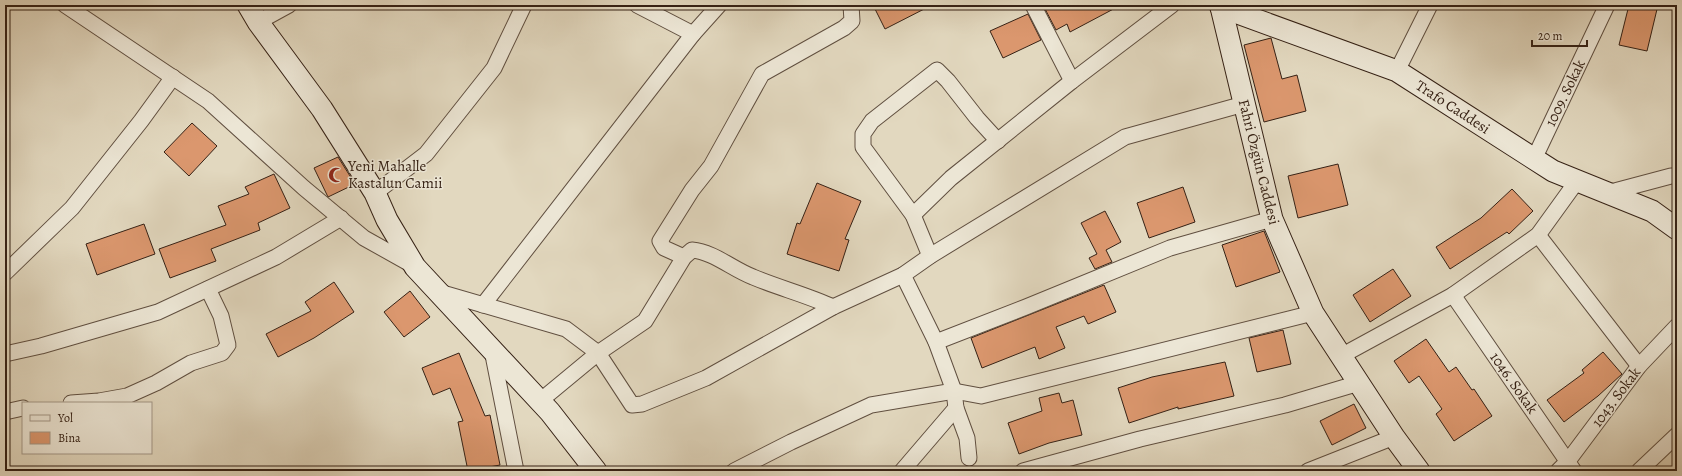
<svg xmlns="http://www.w3.org/2000/svg" width="1682" height="476" font-family="Alegreya,serif">
  <rect width="100%" height="100%" fill="#e2d8bf"/>
  <filter id="stains"><feTurbulence type="fractalNoise" baseFrequency=".005" numOctaves="4"/><feColorMatrix values="0 0 0 0 .2 0 0 0 0 .09 0 0 0 0 .02 0 0 0 .5 -.17"/></filter>
  <radialGradient id="worn" r=".72"><stop offset=".6" stop-color="#630" stop-opacity="0"/><stop offset="1" stop-color="#630" stop-opacity=".3"/></radialGradient>
  <!-- building -->
  <g fill="#db976e" stroke="#352115">
    <polygon points="873,5 932,5 885,29"/>
    <polygon points="1049,5 1121,5 1070,32 1067,24 1056,30 1044,7"/>
    <polygon points="1629,5 1658,5 1647,51 1619,45"/>
    <polygon points="1028,14 1041,40 1003,58 990,31"/>
    <polygon points="1271,38 1282,79 1297,75 1306,111 1264,122 1244,45"/>
    <polygon points="192,123 217,146 189,176 164,152"/>
    <polygon points="338,157 355,184 328,197 314,168"/>
    <polygon points="1338,164 1348,205 1298,218 1288,176"/>
    <polygon points="274,174 290,208 258,223 260,230 211,249 216,261 170,278 159,249 226,225 218,206 249,194 245,187"/>
    <polygon points="817,183 861,201 845,239 849,240 839,271 787,254 797,223 800,224"/>
    <polygon points="1183,187 1195,222 1149,238 1137,203"/>
    <polygon points="1512,189 1533,211 1509,234 1507,232 1450,269 1436,247 1481,218"/>
    <polygon points="1105,211 1121,242 1106,250 1112,262 1095,269 1089,258 1097,254 1081,223"/>
    <polygon points="144,224 155,254 97,275 86,244"/>
    <polygon points="1264,231 1280,272 1236,287 1222,245"/>
    <polygon points="1393,269 1411,296 1370,322 1353,295"/>
    <polygon points="334,282 354,312 314,338 278,357 266,334 311,311 305,302"/>
    <polygon points="1104,285 1116,312 1088,324 1084,316 1056,327 1065,348 1039,359 1035,347 982,368 971,338"/>
    <polygon points="410,291 430,317 404,337 384,312"/>
    <polygon points="1283,330 1291,364 1257,372 1249,338"/>
    <polygon points="1426,339 1449,372 1456,367 1472,390 1474,389 1492,416 1454,441 1436,414 1442,409 1419,376 1409,383 1394,361"/>
    <polygon points="1603,352 1622,374 1598,396 1564,422 1547,400 1584,373 1582,370"/>
    <polygon points="459,353 485,416 490,415 500,465 468,471 458,422 463,421 450,388 433,395 422,368"/>
    <polygon points="1225,362 1234,396 1178,409 1178,407 1129,423 1118,388 1152,377"/>
    <polygon points="1059,393 1062,403 1073,400 1082,435 1049,443 1019,454 1008,423 1042,411 1039,398"/>
    <polygon points="1354,404 1366,428 1332,445 1320,421"/>
  </g>
  <g fill="none" stroke-linecap="round" stroke-linejoin="round">
    <!-- street casing -->
    <g stroke="#604f40" stroke-width="17">
      <g id="street">
        <polyline points="65,5 208,101 304,188 364,238 414,266"/>
        <polyline points="637,5 693,34"/>
        <polyline points="1033,5 1072,81"/>
        <polyline points="258,22 289,5"/>
        <polyline points="1397,71 1430,5"/>
        <polyline points="1534,159 1607,5"/>
        <polyline points="375,193 426,154 494,68 524,5"/>
        <polyline points="1607,193 1671,176 1677,176"/>
        <polyline points="913,215 951,178 1072,81 1172,5"/>
        <polyline points="1538,235 1639,366"/>
        <polyline points="930,256 913,215 863,147 863,134 872,121 937,70 948,81 977,118 998,141"/>
        <polyline points="684,257 664,248 660,241 692,190 711,166 762,74 844,28 852,21 851,5"/>
        <polyline points="5,273 72,208 141,121 173,77"/>
        <polyline points="903,275 936,342 954,391 956,408 967,438 969,458"/>
        <polyline points="439,292 566,329 598,353 632,405 642,404 706,378 833,307 903,275 930,256 1125,137 1244,104"/>
        <polyline points="1453,295 1574,471"/>
        <polyline points="483,305 693,34 719,5"/>
        <polyline points="936,342 1026,307 1170,248 1272,219"/>
        <polyline points="492,350 516,471"/>
        <polyline points="5,354 41,346 158,312 276,257 341,218"/>
        <polyline points="1341,356 1453,295 1538,235 1577,181"/>
        <path d="M 540,401 L 598,353 L 645,321 L 684,257 L 692,250 C 714,252 732,269 753,277 C 779,288 807,295 833,307"/>
        <polyline points="71,403 99,401 127,396 156,383 191,363 222,353 228,345 221,316 208,289"/>
        <polyline points="5,412 23,408"/>
        <polyline points="734,471 791,442 871,405 954,391 981,396 1313,313"/>
        <polyline points="902,471 956,408"/>
        <polyline points="1023,471 1140,439 1285,405 1359,383"/>
        <polyline points="1308,471 1394,437"/>
        <polyline points="1558,471 1568,461 1639,366 1677,326"/>
        <polyline points="1639,471 1677,435"/>
      </g>
    </g>
    <!-- secondary casing -->
    <g stroke="#352115" stroke-width="23">
      <g id="secondary">
        <polyline points="248,5 258,22 322,109 375,193 387,220 415,267 550,412 596,471"/>
        <polyline points="1220,5 1221,7 1397,71 1553,171 1652,211 1677,229"/>
        <polyline points="1221,7 1272,219 1313,313 1394,437 1419,471"/>
      </g>
    </g>
    <!-- street -->
    <use href="#street" stroke="#ece6d5" stroke-width="15"/>
    <!-- secondary -->
    <use href="#secondary" stroke="#ece6d5" stroke-width="21"/>
  </g>
  <!-- icons -->
  <defs>
    <g id="mosque-bare" transform="scale(1.2)"><path d="M3.5-4.9A6 6 0 1 0 3.5 4.9A5 5 0 1 1 3.5-4.9Z" fill="#8f2418" stroke="#ece6d5" stroke-width="2.5" paint-order="stroke"/></g>
  </defs>
  <g fill-rule="evenodd">
    <use href="#mosque-bare" x="336" y="175"/>
  </g>
  <g text-anchor="middle" dominant-baseline="central" stroke-width="3" stroke-linejoin="round" paint-order="stroke">
    <!-- street labels -->
    <g font-size="15" fill="#352115" stroke="#ece6d5">
      <text transform="translate(1565 93) rotate(-64)">1009. Sokak</text>
      <text transform="translate(1453 107) rotate(33)">Trafo Caddesi</text>
      <text transform="translate(1259 162) rotate(76)">Fahri Özgün Caddesi</text>
      <text transform="translate(1514 383) rotate(55)">1046. Sokak</text>
      <text transform="translate(1616 397) rotate(-53)">1043. Sokak</text>
    </g>
    <!-- poi labels -->
    <g font-size="15" fill="#352115" stroke="#ece6d5" text-anchor="start">
      <text x="348" y="166">Yeni Mahalle<tspan x="348" dy="17">Kastalun Camii</tspan></text>
    </g>
  </g>
  <!-- margin -->
  <rect width="1682" height="476" fill="none" stroke="#e2d8bf" stroke-width="20"/>
  <rect x="6" y="6" width="1670" height="464" fill="none" stroke="#352115" stroke-width="2"/>
  <rect x="10" y="10" width="1662" height="456" fill="none" stroke="#352115"/>
  <!-- legend -->
  <rect x="22" y="402" width="130" height="52" fill="#ece6d5" stroke="#a39788"/>
  <rect x="30" y="415" width="20" height="6" fill="#ece6d5" stroke="#a39788"/>
  <text x="58" y="422" font-size="12" fill="#352115">Yol</text>
  <rect x="30" y="432" width="20" height="12" fill="#db976e" stroke="#a39788"/>
  <text x="58" y="442" font-size="12" fill="#352115">Bina</text>
  <!-- scale -->
  <path d="M1532 40v6h55v-6" fill="none" stroke="#352115" stroke-width="2"/>
  <text x="1538" y="40" font-size="12" fill="#352115" stroke="#ece6d5" stroke-width="3" paint-order="stroke">20 m</text>
  <rect width="100%" height="100%" filter="url(#stains)"/>
  <rect width="100%" height="100%" fill="url(#worn)"/>
</svg>
